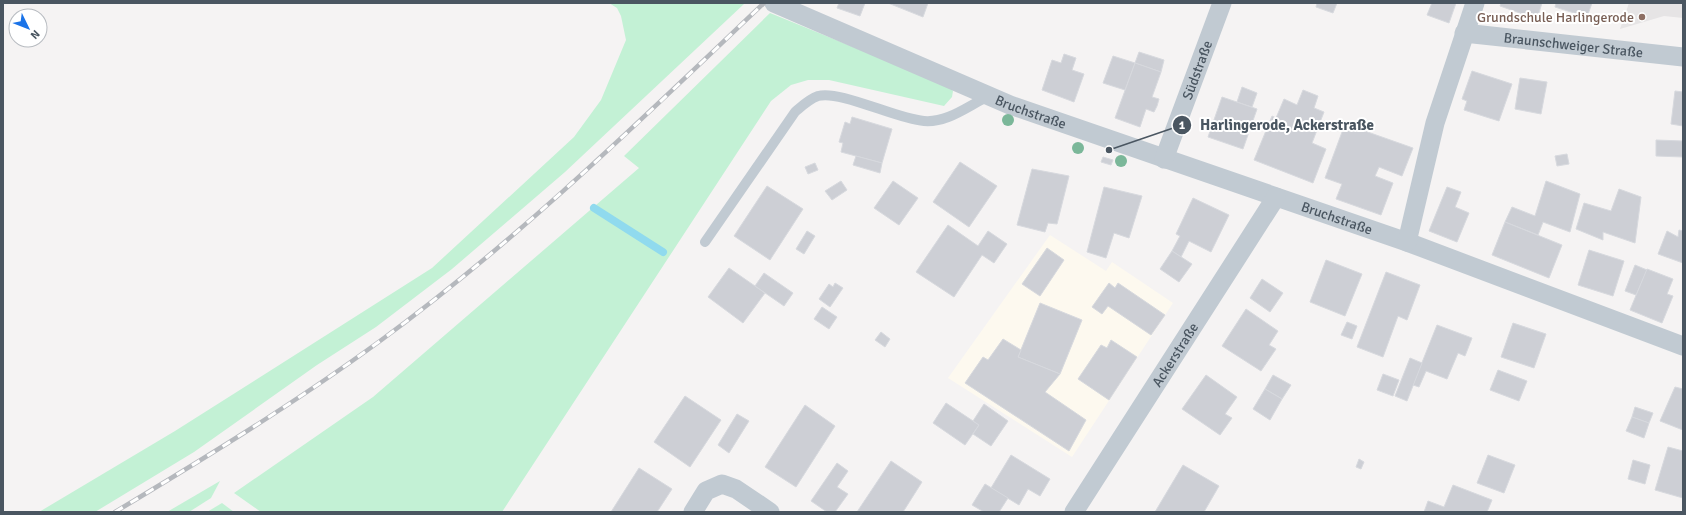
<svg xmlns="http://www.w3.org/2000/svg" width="1686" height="515" font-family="Signika,sans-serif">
  <rect width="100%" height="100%" fill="#f5f3f3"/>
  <!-- commercial -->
  <polygon fill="#fdf9ef" points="1050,235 1106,271 1112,262 1173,303 1072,457 948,378"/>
  <!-- education -->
  <polygon fill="#e6e4e5" points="1629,3 1683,3 1683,18 1664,16 1620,29"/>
  <!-- green -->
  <g fill="#c3f1d5">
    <polygon points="609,3 744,4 565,172 452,269 376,327 317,365 194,452 95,512 39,512 175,431 432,268 574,137 601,100 626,40 621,16 617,8"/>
    <polygon points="770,13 949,86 953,91 952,97 944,106 829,80 808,80 791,85 771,101 502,512 261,512 234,493 373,397 639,168 624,156"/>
    <polygon points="220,481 211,498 189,512 167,512"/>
    <polygon points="222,503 234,512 207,512"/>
  </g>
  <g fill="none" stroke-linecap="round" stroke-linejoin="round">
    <!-- stream -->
    <polyline stroke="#90daee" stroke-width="8" points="594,208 663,252"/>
  </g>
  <!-- building -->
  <g fill="#cdcfd5" stroke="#d7d9de">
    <polygon points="839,3 865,3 860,16 837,8"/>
    <polygon points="888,3 928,3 923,17"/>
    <polygon points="1317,3 1337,3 1333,13 1316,7"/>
    <polygon points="1432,3 1456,3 1449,23 1427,15"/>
    <polygon points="1501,3 1542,3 1537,19 1500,6"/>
    <polygon points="1556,3 1592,3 1587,17 1555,7"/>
    <polygon points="1139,52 1164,60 1161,72 1135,63"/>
    <polygon points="1064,54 1076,58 1072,70 1084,74 1074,102 1042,90 1052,60 1061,63"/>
    <polygon points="1113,56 1135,63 1125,90 1103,83"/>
    <polygon points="1135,63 1161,72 1152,97 1159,99 1157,106 1154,112 1146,109 1140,127 1115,118"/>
    <polygon points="1472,71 1512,84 1499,121 1464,110 1467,101 1462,99"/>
    <polygon points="1520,78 1547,82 1541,114 1515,109"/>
    <polygon points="1242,87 1257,93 1252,107 1237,102"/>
    <polygon points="1303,90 1318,96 1314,108 1324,112 1312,143 1326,149 1313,183 1254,160 1272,116 1276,118 1284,99 1297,105"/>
    <polygon points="1675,91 1683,92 1683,126 1671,124"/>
    <polygon points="1222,97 1257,109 1243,149 1208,137"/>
    <polygon points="852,117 892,129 882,163 841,152 843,143 839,142 845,122 850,124"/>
    <polygon points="1345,124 1413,148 1402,176 1379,167 1375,176 1393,183 1381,215 1336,199 1342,184 1325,178"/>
    <polygon points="1656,140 1683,141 1683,157 1656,156"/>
    <polygon points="1567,154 1569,164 1557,166 1555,156"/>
    <polygon points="856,156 882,163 880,173 853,165"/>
    <polygon points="1103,157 1113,160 1111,165 1101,162"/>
    <polygon points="960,162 997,186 969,227 933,202"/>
    <polygon points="815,163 818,170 808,174 805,167"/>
    <polygon points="1032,169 1069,176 1057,224 1048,223 1045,232 1017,225"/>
    <polygon points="841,181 847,190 832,200 825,191"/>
    <polygon points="893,181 918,198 899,225 874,208"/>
    <polygon points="1546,181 1580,194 1570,232 1543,222 1538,235 1505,222 1512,207 1535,216"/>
    <polygon points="767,186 803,209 770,260 734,236"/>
    <polygon points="1104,187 1142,196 1129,238 1114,233 1106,258 1087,252"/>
    <polygon points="1447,187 1461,192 1455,207 1469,213 1457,242 1429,231"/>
    <polygon points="1619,189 1641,197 1635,243 1603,232 1603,240 1576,229 1584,203 1611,211"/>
    <polygon points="1193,198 1229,215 1211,252 1189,241 1181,257 1172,251 1180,236 1176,234"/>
    <polygon points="1505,222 1562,245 1549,278 1492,255"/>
    <polygon points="948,225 978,246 988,231 1007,244 994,263 982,255 954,297 916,272"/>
    <polygon points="1679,230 1683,231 1683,263 1658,254 1667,231 1678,237"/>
    <polygon points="807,231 815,236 804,254 796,249"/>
    <polygon points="1047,248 1064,260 1040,296 1022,284"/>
    <polygon points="1589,250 1624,261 1613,296 1578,285"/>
    <polygon points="1172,251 1192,264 1179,282 1160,269"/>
    <polygon points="1326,260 1362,274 1345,316 1310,302"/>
    <polygon points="1635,265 1647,270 1636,295 1625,291"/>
    <polygon points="729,268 765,293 743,323 708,297"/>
    <polygon points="1647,269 1673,279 1667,294 1673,296 1662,323 1630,310"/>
    <polygon points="1386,272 1420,285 1407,320 1398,316 1383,357 1357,347"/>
    <polygon points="764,273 793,293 784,306 755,286"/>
    <polygon points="1262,279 1283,293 1270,312 1250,298"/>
    <polygon points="835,283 843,288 830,307 819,299 829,284 833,287"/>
    <polygon points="1109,283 1115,288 1118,283 1165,315 1151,335 1108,306 1102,314 1092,307"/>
    <polygon points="1040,303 1082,320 1060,374 1018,357"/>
    <polygon points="822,307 837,317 829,329 814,319"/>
    <polygon points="1246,309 1278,331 1269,345 1276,349 1261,371 1222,346"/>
    <polygon points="1347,322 1357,326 1352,339 1341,335"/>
    <polygon points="1513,323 1546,334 1534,368 1501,357"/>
    <polygon points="1437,325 1472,338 1465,356 1458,353 1447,379 1426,371 1419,387 1413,385"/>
    <polygon points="881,332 890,339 885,347 875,340"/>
    <polygon points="1003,339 1021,350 1018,357 1060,374 1045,392 1086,420 1069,451 965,383 983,357 988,360"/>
    <polygon points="1111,340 1137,357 1109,400 1078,379 1101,345 1107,348"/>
    <polygon points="1410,358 1422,363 1407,401 1395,396"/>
    <polygon points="1498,370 1527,381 1519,401 1490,390"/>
    <polygon points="1383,374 1399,380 1393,396 1377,390"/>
    <polygon points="1206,375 1237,397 1225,414 1232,418 1220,435 1182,409"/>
    <polygon points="1273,375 1291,385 1282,399 1265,389"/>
    <polygon points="1675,387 1683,389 1683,430 1660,421"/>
    <polygon points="1265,389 1282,399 1270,420 1253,409"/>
    <polygon points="685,396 721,420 690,467 654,442"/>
    <polygon points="946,403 979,425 965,445 933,423"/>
    <polygon points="984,404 1008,421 991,446 973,434 979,425 973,421"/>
    <polygon points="805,405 835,426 796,487 765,467"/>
    <polygon points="1635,407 1653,413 1649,423 1632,417"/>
    <polygon points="737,414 749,421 729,453 718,445"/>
    <polygon points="1632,417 1649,423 1644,438 1626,431"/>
    <polygon points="1668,447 1683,451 1683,498 1655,490"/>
    <polygon points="1011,455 1050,479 1040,496 1028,489 1019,505 991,488"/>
    <polygon points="1488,455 1515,465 1504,493 1477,483"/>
    <polygon points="1359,459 1364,462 1361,469 1356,467"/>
    <polygon points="1633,460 1650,465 1645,484 1628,479"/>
    <polygon points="891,461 922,482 903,512 857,512"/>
    <polygon points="837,463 848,471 837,487 848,494 835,512 827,512 811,501"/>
    <polygon points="1183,465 1219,486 1204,512 1155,512"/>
    <polygon points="639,468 672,489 657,512 611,512"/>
    <polygon points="985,484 1008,498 999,512 984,512 972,505"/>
    <polygon points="1453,485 1492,500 1487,512 1424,512 1428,501 1444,507"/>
  </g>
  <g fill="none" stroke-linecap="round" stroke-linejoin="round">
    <!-- lane -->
    <path stroke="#c1cad2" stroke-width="10" d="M 705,242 L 795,112 C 802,106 809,99 818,96 C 841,90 896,119 924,121 C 948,123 969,105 989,96"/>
    <!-- street -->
    <g stroke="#c1cad2" stroke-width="19">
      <path id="s1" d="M 774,3 L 1010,105 L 1407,242 L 1683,346"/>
      <path id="s2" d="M 1464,33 L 1683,57"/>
      <path id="s3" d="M 1164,159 L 1222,3"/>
      <polyline points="1407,242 1435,123 1475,3"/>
      <polyline points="693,512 706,491 722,484 736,489 770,512"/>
      <path id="s4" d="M 1074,512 L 1276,197"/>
    </g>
    <!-- rail casing -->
    <g stroke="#b5b8bd" stroke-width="4.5">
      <path id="rail" d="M 115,512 C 205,458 295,403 380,341 C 518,240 640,121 764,3"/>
    </g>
    <!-- rail -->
    <use href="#rail" stroke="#fff" stroke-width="3" stroke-dasharray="9" stroke-linecap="butt"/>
  </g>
  <!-- trees -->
  <g fill="#7bb799">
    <circle cx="1008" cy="120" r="6"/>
    <circle cx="1078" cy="148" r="6"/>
    <circle cx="1121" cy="161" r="6"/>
  </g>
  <!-- markers -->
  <circle fill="#8d6e63" stroke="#fff" stroke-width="1.5" cx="1642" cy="17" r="4"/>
  <g text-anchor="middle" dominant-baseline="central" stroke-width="4" stroke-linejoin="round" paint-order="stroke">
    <!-- education labels -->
    <g font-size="14" fill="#785e54" stroke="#fff" text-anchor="end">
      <text x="1634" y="17">Grundschule Harlingerode</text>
    </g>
    <!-- street labels -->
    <g font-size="14" fill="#4a5661" stroke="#fff">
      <text stroke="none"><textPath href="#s2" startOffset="110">Braunschweiger Straße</textPath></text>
      <text stroke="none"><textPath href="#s3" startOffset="95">Südstraße</textPath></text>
      <text stroke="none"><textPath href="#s1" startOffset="279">Bruchstraße</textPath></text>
      <text stroke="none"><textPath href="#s1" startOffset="603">Bruchstraße</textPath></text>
      <text stroke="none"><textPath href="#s4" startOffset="187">Ackerstraße</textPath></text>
    </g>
  </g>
  <!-- callouts -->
  <path fill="none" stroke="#4a5661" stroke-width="1.5" d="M1109 150L1182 125"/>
  <g fill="#4a5661" stroke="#fff" stroke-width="1.5">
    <circle cx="1109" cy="150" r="4"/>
    <circle cx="1182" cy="125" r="10"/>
  </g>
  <g font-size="12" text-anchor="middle" font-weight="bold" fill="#fff">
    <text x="1182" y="129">1</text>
  </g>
  <g font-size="15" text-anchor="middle" font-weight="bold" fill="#4a5661" stroke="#fff" stroke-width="4" stroke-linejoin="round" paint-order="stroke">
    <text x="1287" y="130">Harlingerode, Ackerstraße</text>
  </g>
  <!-- border -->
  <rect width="1686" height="515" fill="none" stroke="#4a5661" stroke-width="8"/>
  <!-- north arrow -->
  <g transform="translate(28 28) rotate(133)"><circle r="19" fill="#ffffff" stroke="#b7bbc0"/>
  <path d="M0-3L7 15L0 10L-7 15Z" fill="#1a73e8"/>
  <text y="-6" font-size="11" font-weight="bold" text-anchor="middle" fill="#4a5661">N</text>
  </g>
</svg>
